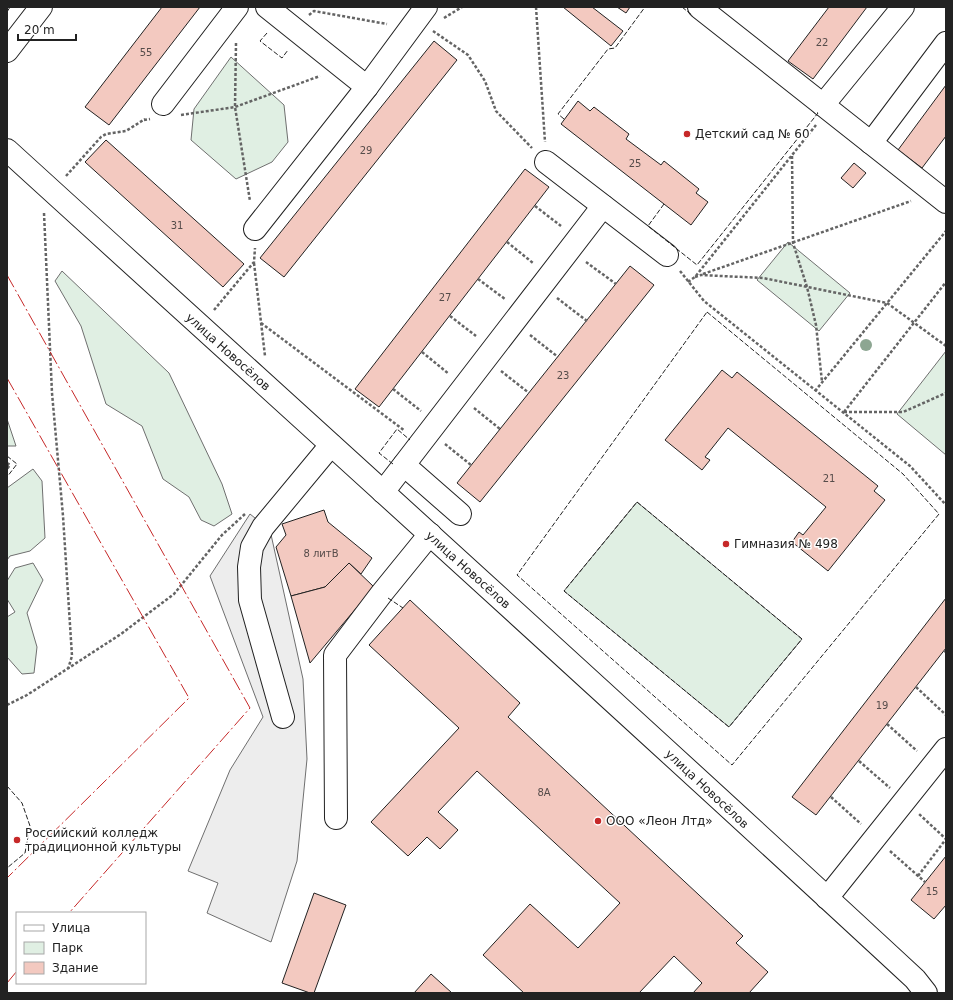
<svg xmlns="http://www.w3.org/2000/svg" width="953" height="1000" font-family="'DejaVu Sans',sans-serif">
  <rect width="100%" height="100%" fill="#fff"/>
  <!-- green -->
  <g fill="#e0efe3" stroke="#6f6f6f">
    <polygon points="231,57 284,105 288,142 272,162 236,179 191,140 194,109"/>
    <polygon points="788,242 850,293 819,331 757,280"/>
    <polygon points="62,271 169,373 222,484 232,514 214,526 201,520 189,497 163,479 142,426 106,404 81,326 55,281"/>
    <polygon points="946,351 946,455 897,414"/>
    <polygon points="7,419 16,446 7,446"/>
    <polygon points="33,469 42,481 45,538 30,551 10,556 7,560 7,488"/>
    <polygon points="637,502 802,639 729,727 564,591"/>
    <polygon points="33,563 43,580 27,613 37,647 34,673 22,674 7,657 7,617 15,612 7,599 7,581 15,568"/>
  </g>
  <!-- parking -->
  <polygon fill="#ededed" stroke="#6f6f6f" points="250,514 270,530 303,679 307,759 297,861 271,942 207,913 218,883 188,871 230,770 263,717 210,576"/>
  <!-- building -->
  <g fill="#f3c9c0" stroke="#222">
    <polygon points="162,7 200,7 109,125 85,107"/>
    <polygon points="563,7 592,7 623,31 611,46"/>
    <polygon points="617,7 630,7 626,13"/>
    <polygon points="829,7 867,7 813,79 788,61"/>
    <polygon points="434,41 457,60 284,277 260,258"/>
    <polygon points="946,85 946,136 922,168 898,150"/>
    <polygon points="578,101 590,111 594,107 629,134 626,139 661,165 664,161 699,189 696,193 708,202 691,225 561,124"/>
    <polygon points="106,140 244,264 223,287 85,162"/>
    <polygon points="854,163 866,173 853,188 841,178"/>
    <polygon points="525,169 549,187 379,407 355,389"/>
    <polygon points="630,266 654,285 480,502 457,483"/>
    <polygon points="722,370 732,378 737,372 878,486 874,491 885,500 828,571 792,542 799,532 803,535 826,507 728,428 705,457 710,460 702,470 665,440"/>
    <polygon points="324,510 328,522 372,558 361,574 349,563 325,587 291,596 276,547 286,535 282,524"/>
    <polygon points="349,563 374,587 310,663 291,596 325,587"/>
    <polygon points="946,598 946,648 816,815 792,797"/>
    <polygon points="410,600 520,703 508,717 743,936 736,943 768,972 749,993 693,993 702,983 674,956 639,993 524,993 483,955 530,904 578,948 620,903 477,771 438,812 458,830 440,849 427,837 408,856 371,822 459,728 369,645"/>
    <polygon points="946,856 946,905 934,919 911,900"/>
    <polygon points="314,893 346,905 314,993 310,993 282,983"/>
    <polygon points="431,974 452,993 414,993"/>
  </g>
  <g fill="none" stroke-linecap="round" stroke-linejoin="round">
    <!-- minor casing -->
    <g stroke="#222" stroke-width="24">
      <g id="minor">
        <polyline points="267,7 367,87 426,7"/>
        <polyline points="699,7 946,202"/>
        <polyline points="163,104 237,7"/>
        <polyline points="823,105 903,7"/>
        <polyline points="871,143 946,43"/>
        <path d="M 7,150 C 310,426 614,700 915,979 L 926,993"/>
        <polyline points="546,162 667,255"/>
        <polyline points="255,229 367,87"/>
        <polyline points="404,465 460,514"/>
        <polyline points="383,492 603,206"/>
        <polyline points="283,717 250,600 249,567 252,547 263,527 331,445"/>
        <polyline points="336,818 335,655 382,593 430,534"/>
        <polyline points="827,898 946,749"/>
      </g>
    </g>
    <!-- major casing -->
    <g stroke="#222" stroke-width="24">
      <polyline id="major" points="7,51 41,7"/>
    </g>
    <!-- path -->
    <g stroke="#646464" stroke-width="2.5" stroke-dasharray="3 2" stroke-linecap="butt">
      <polyline points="536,7 545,142"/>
      <polyline points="309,15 314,11 387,24"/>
      <polyline points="444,18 462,7"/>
      <polyline points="433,31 468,55 485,81 496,111 532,148"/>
      <polyline points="236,43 235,107 250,201"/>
      <polyline points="181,115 235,107 320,76"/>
      <polyline points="144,120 150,119"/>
      <polyline points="792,156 793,243 807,287 816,325 822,382"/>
      <polyline points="66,176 101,137 106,134 126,131 145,119"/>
      <polyline points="535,206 561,226"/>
      <polyline points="44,213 52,393 63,516 72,656 68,669"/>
      <polyline points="507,242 533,263"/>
      <polyline points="586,262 616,284"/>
      <polyline points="254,263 265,356"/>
      <polyline points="680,271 704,301 910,466 946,505"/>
      <polyline points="703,274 911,201"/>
      <polyline points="695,277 701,275 763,278 887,303 946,346"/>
      <polyline points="478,279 505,299"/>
      <polyline points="688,282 695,277 816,125"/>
      <polyline points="557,298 587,321"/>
      <polyline points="214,310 254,262 255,248"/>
      <polyline points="450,316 476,336"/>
      <polyline points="261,323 405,431"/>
      <polyline points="530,335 558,357"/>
      <polyline points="422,352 449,374"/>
      <polyline points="501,371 529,393"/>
      <polyline points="393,389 421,411"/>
      <polyline points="815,391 946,231"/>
      <polyline points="474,408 500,429"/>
      <polyline points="844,412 946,282"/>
      <polyline points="844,412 903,412 946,393"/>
      <polyline points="445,444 471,465"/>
      <polyline points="7,463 10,465 7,469"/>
      <polyline points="944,651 946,652"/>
      <polyline points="916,687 946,715"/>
      <polyline points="7,705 27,695 121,634 174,594 222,535 245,514"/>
      <polyline points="887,724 917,751"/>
      <polyline points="859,761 890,788"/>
      <polyline points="831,797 861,824"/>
      <polyline points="890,851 925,882"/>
      <polyline points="918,876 946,839 919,814"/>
    </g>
    <!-- minor -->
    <use href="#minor" stroke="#fff" stroke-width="22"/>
    <!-- major -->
    <use href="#major" stroke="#fff" stroke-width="22"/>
    <!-- tram -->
    <polyline stroke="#222" stroke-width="1" points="7,12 10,7"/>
    <!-- fence -->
    <g stroke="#222" stroke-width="1" stroke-dasharray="5 2" stroke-linecap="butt">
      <polyline points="682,7 693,16"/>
      <polyline points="267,33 260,41 282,58 288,50"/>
      <polyline points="564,119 558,114 608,49 615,48 645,7"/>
      <polyline points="664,204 648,226 697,265 818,113 816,112"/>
      <polygon points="707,312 903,474 939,514 732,765 517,575"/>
      <polyline points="7,456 17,464 7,477"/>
      <polyline points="393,464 379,453 397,429 410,440"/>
      <polygon points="637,502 802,639 729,727 564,591"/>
      <polyline points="388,598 403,608"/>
      <polyline points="7,786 22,803 30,826 25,853 7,868"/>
    </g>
    <!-- power -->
    <g stroke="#c62828" stroke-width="1" stroke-dasharray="14 3 2 3" stroke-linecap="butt">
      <polyline points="7,275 250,708 69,913"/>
      <polyline points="7,378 189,698 7,878"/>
      <polyline points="7,983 17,971"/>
    </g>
  </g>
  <!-- trees -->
  <circle fill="#8da692" cx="866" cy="345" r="6"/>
  <!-- markers -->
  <g fill="#c62828" stroke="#fff" stroke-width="1.5">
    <circle cx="687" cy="134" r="4"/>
    <circle cx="726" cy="544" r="4"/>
    <circle cx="598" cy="821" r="4"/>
    <circle cx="17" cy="840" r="4"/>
  </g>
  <g text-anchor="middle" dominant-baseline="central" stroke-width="3" stroke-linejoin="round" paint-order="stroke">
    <!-- number labels -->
    <g font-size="10" fill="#564c4a">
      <text x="822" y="42">22</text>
      <text x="146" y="52">55</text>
      <text x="366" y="150">29</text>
      <text x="635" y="163">25</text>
      <text x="177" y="225">31</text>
      <text x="445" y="297">27</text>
      <text x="563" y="375">23</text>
      <text x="829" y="478">21</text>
      <text x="321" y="553">8 литВ</text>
      <text x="882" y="705">19</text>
      <text x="544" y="792">8А</text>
      <text x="932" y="891">15</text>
    </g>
    <!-- poi labels -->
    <g font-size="12" fill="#222" stroke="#fff" text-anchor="start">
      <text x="695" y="134">Детский сад № 60</text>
      <text x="734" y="544">Гимназия № 498</text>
      <text x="606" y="821">ООО «Леон Лтд»</text>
      <text x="25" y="833">Российский колледж<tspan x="25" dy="14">традиционной культуры</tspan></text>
    </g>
    <!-- street labels -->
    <g font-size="12" fill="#222" stroke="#fff">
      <text transform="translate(228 352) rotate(42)">улица Новосёлов</text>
      <text transform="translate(468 570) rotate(42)">улица Новосёлов</text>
      <text transform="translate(707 789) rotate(43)">улица Новосёлов</text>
    </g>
  </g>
  <!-- border -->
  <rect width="953" height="1000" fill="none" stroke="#222222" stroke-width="16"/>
  <!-- legend -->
  <rect x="16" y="912" width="130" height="72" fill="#ffffff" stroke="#a7a7a7"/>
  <rect x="24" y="925" width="20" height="6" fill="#ffffff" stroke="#a7a7a7"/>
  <text x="52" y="932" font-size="12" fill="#222222">Улица</text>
  <rect x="24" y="942" width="20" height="12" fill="#e0efe3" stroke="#a7a7a7"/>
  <text x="52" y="952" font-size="12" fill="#222222">Парк</text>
  <rect x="24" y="962" width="20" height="12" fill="#f3c9c0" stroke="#a7a7a7"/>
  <text x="52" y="972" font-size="12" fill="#222222">Здание</text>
  <!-- scale -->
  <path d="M18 34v6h58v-6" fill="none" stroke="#222222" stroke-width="2"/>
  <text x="24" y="34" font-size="12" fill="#222222" stroke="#ffffff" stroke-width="3" paint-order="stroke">20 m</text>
</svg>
